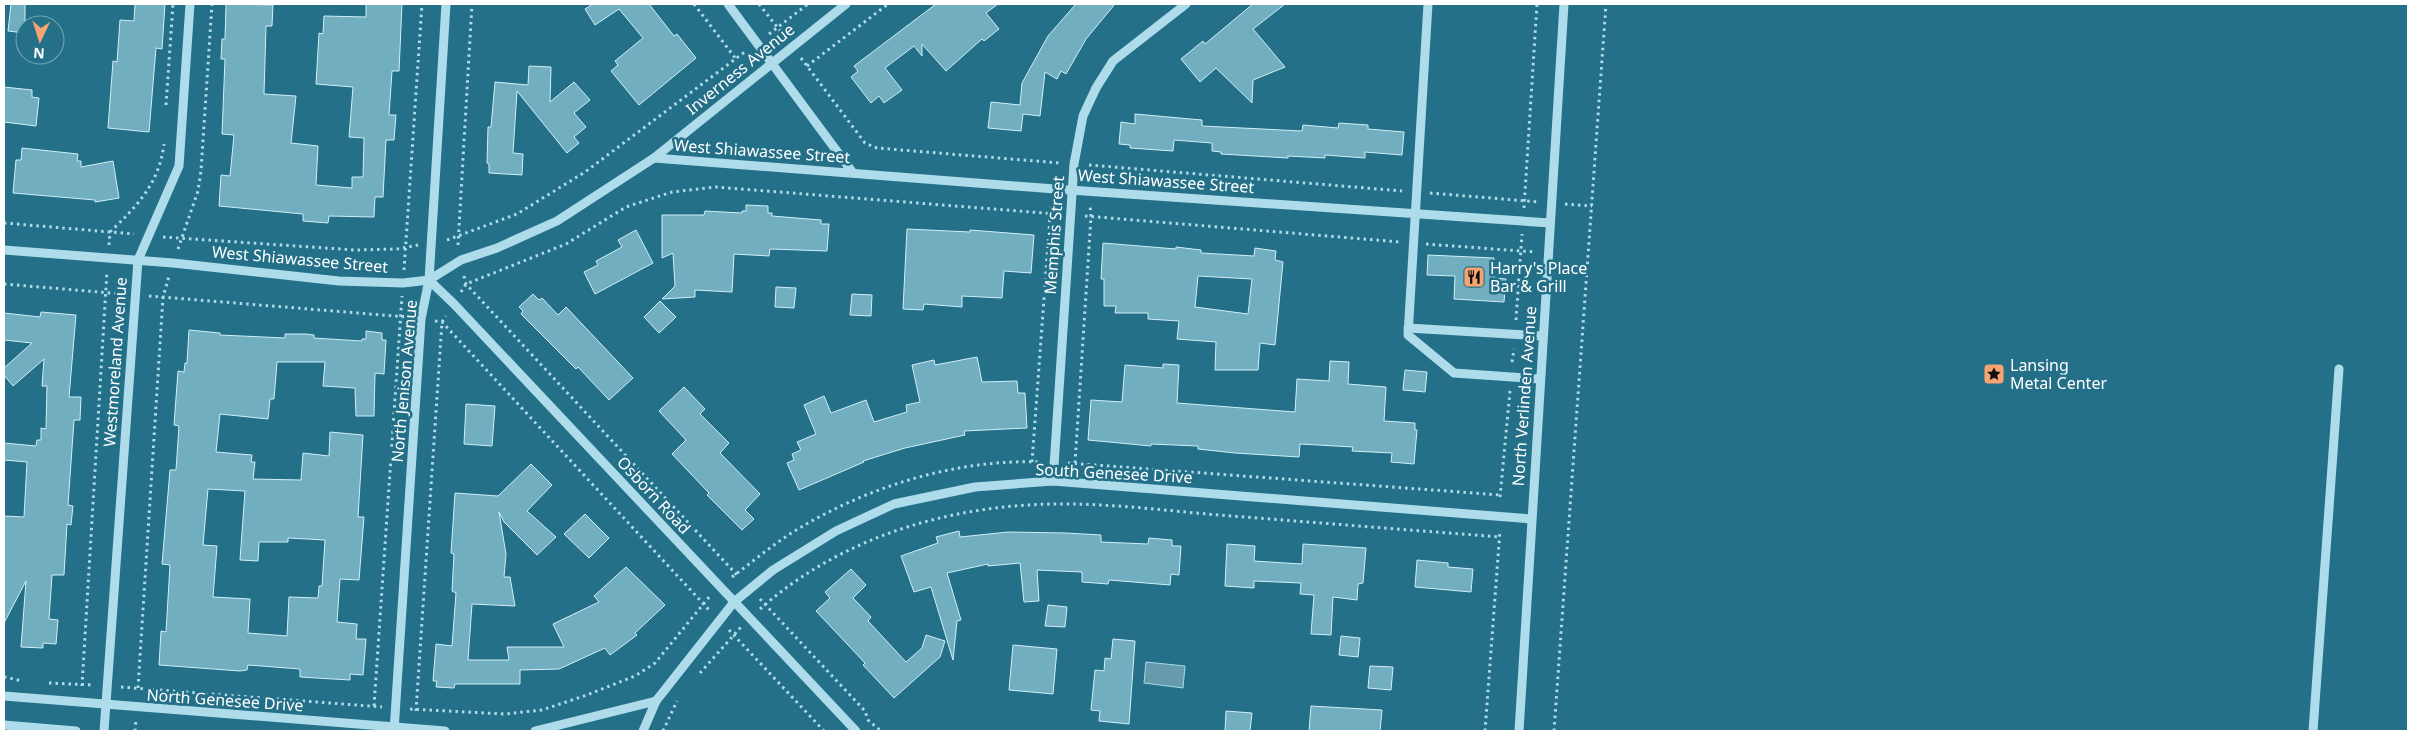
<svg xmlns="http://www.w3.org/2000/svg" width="2412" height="735" font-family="'Noto Sans',sans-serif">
  <rect width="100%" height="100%" fill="#237088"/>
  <!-- water -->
  <polygon fill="#679bab" stroke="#a2dbeb" points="1146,662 1185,666 1183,688 1144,683"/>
  <!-- building -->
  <g fill="#70aec0" stroke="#d2eff7" fill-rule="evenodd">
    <polygon points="11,4 25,4 25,33 8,31"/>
    <polygon points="135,4 165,4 162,49 156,48 149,132 108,128 113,61 117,62 120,20 134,21"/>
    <polygon points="226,4 273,5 272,26 266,26 264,94 296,96 291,143 318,146 316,185 352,188 352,177 363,177 364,138 349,137 353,87 316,84 319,33 323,34 324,16 366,17 366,4 402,4 399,71 392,71 389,115 396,115 394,140 386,140 383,197 375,197 374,217 329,216 328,223 303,221 303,214 219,206 221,175 230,176 234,135 222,134 225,59 221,59 222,39 225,39"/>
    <polygon points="593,4 649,4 674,36 677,34 696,58 639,105 611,71 618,65 615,61 643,38 619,9 595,25 585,9"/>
    <polygon points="936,4 998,4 986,13 999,29 984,41 982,39 946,71 922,44 922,56 914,46 885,68 902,90 884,103 879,96 871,103 851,77 858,71 854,66"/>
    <polygon points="1076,4 1115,4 1086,39 1066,74 1061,71 1057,79 1045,72 1040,116 1023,114 1021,131 988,128 991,102 1020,105 1022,83 1048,36"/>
    <polygon points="1253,4 1285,4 1253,29 1285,67 1253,80 1252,103 1216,68 1200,82 1181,59 1203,41 1205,44"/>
    <polygon points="529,66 551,67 550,102 574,82 590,100 574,113 586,127 574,137 579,143 567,153 517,91 513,153 523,154 522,175 489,173 489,164 487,163 488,127 491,127 495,82 528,85"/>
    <polygon points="4,87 32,90 32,97 39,98 36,126 4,122"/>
    <polygon points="1135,114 1202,120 1202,126 1302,131 1303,125 1338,128 1339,123 1368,125 1368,129 1404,132 1402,155 1365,152 1365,158 1325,155 1325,158 1288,156 1288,158 1221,154 1221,152 1212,151 1212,143 1174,140 1173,151 1130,148 1130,145 1119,144 1121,122 1135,124"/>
    <polygon points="22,148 78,154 77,161 81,161 81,167 113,161 119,198 95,202 95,200 13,193 16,160 21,160"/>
    <polygon points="746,205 768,206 768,213 772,213 772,216 821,220 821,224 829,224 827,251 770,249 769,256 734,254 732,292 695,290 695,297 662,299 675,286 673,253 662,258 662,215 704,215 705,211 742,213 742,211 746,211"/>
    <polygon points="907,229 970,232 970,230 1034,235 1031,273 1004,271 1002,298 962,296 962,307 924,304 923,310 903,309"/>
    <polygon points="636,230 653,263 595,294 584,272 598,265 596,261 622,247 618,240"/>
    <path d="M 1103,243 L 1176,249 L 1176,247 L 1201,250 L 1201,253 L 1254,256 L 1255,248 L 1276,251 L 1275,260 L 1283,262 L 1275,345 L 1260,343 L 1258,370 L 1215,370 L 1216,342 L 1177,339 L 1179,321 L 1148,319 L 1148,313 L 1115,313 L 1116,306 L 1104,306 L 1104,279 L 1101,279 ZM 1198,276 L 1252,279 L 1248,314 L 1195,307 Z"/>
    <polygon points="1428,255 1494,258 1494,278 1506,279 1504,302 1454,299 1455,276 1427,275"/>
    <polygon points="776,287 796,288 794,308 775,307"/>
    <polygon points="533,294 539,300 542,298 558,315 566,307 633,378 609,400 578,367 576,369 521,314 523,311 519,307"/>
    <polygon points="852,294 872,295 871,316 850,315"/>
    <polygon points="660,301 676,317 659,333 644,317"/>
    <polygon points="41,312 76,315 69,397 81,397 80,420 74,420 68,505 73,506 71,525 67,524 64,575 52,575 49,619 58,620 56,644 43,643 43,648 21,647 26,581 4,623 4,516 24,517 27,462 4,460 4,443 36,446 37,440 41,440 41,428 46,429 47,386 42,386 44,359 13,386 4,375 4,368 32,343 4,340 4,313 40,317"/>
    <path d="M 189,330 L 220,333 L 220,335 L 285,338 L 285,334 L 306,334 L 314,335 L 314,338 L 362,341 L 362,339 L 366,339 L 366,331 L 382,333 L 382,340 L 386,340 L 384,374 L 375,373 L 374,416 L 356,416 L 355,388 L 323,386 L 325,362 L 277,362 L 274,399 L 270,399 L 268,419 L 220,414 L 216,452 L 252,455 L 251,462 L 255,462 L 253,479 L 301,480 L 303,453 L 329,456 L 330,432 L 363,435 L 358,517 L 364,517 L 359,580 L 340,579 L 337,622 L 357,624 L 356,639 L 366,639 L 363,675 L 350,674 L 350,680 L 300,677 L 300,669 L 248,665 L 247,670 L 240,671 L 159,665 L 161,631 L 166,632 L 170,565 L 162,564 L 170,470 L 176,470 L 179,426 L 174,425 L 178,371 L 184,372 L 185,363 L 187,363 ZM 208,489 L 245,491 L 240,560 L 258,561 L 259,542 L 288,542 L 288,538 L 325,540 L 322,586 L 319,586 L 318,598 L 289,597 L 287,636 L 248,633 L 250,599 L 213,597 L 217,546 L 203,545 Z"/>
    <polygon points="977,357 982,382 1017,381 1018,393 1025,393 1027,428 964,431 965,435 905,448 863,461 864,462 799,490 787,463 794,460 792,454 801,450 797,442 816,434 804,405 824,396 831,413 866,400 874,422 907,412 906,405 920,402 912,365 934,360 935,365"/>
    <polygon points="1330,361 1349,362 1348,384 1386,387 1384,421 1415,423 1415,430 1417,430 1414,464 1391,462 1392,453 1352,451 1353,447 1300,444 1299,457 1235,453 1198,449 1198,446 1151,444 1151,446 1088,440 1091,400 1122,402 1125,365 1163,368 1163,364 1179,365 1177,403 1295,412 1297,379 1329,381"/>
    <polygon points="1405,370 1427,372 1425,392 1403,390"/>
    <polygon points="684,387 705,409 700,414 729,443 720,453 760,494 745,510 754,519 742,530 707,495 709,493 672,454 686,440 659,411"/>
    <polygon points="466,404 495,406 492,446 464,444"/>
    <polygon points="531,464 552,485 527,511 556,537 537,555 504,522 499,512 506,554 504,577 510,577 515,606 472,604 468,660 509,660 507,647 564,647 553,624 599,602 594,596 626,567 665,605 635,633 637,635 610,655 605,648 559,669 520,670 520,684 455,684 454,688 436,687 437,681 433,681 436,644 452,646 456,593 452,591 454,554 451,553 455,493 498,496"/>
    <polygon points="585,514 609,538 589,558 564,534"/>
    <polygon points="959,531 960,537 1008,532 1066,533 1101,535 1101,542 1148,544 1149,538 1172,540 1172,546 1181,546 1179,575 1171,574 1170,585 1109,580 1108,584 1082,582 1082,572 1037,570 1039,601 1024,602 1020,563 988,566 988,564 947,573 961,620 957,621 953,660 931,587 914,592 901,556 938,543 936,537"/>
    <polygon points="1227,544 1255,546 1254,561 1302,564 1303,544 1366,548 1363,583 1358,584 1357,600 1333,597 1331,635 1311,634 1314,595 1300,594 1301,583 1254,581 1254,588 1225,586"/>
    <polygon points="1417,560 1448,563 1448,567 1473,569 1471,592 1415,587"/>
    <polygon points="851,569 866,585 853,598 871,617 868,621 906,662 922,648 926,635 945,641 940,657 894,698 863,665 865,663 816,611 830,598 825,592"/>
    <polygon points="1048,605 1067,607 1065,627 1045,626"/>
    <polygon points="1341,636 1360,638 1358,657 1339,655"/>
    <polygon points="1113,639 1135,641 1129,724 1099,721 1100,711 1091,710 1095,670 1104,671 1105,658 1111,659"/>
    <polygon points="1013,645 1057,649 1053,694 1009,690"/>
    <polygon points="1370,666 1393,667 1391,690 1368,688"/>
    <polygon points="1311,706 1382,710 1380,731 1309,731"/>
    <polygon points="1226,711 1252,713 1250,731 1225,731"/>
  </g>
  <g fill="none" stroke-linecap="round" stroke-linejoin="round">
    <!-- path -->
    <g stroke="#aedcea" stroke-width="3" stroke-dasharray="2.5 4" stroke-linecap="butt">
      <polyline points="694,4 736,59"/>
      <polyline points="759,4 785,37"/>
      <polyline points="769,34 808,4"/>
      <polyline points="801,58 865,143 877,148 1060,163"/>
      <polyline points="807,66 888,4"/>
      <polyline points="166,105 173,4"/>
      <polyline points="1089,165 1402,191"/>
      <polyline points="1430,193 1539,202"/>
      <polyline points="1565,204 1592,206"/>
      <polyline points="1524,208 1537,4"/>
      <polyline points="1085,216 1400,242"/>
      <polyline points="4,223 134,234"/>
      <polyline points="163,237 355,250 397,249 418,245"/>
      <polyline points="447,240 517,214 585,172 746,51"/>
      <polyline points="1426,244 1535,252"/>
      <path d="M 109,245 L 110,232 C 137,206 159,184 164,144"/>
      <polyline points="458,245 472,4"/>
      <polyline points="178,249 198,191 201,171 212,4"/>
      <polyline points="404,270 422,4"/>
      <polyline points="464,276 466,284 737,575"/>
      <polyline points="4,284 123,294"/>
      <polyline points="461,292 466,284 566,244 626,207 672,192 716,187 1056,214"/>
      <polyline points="149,296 407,317"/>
      <polyline points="1516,320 1522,234"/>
      <polyline points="435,321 442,322 710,611"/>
      <polyline points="1512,362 1514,349"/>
      <polyline points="1032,462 1051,203"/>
      <polyline points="1068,463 1500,495"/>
      <polyline points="1075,463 1091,217 1090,205"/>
      <polyline points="1500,497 1510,391"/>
      <path d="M 732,577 C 755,560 778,540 803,526 C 873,485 959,459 1040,462"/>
      <polyline points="760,599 865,711 868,720 881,731"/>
      <path d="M 760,609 C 846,533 960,502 1074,504 C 1126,505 1179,512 1231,516 C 1321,523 1410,530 1500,537"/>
      <polyline points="729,630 824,731"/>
      <polyline points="700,673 741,627"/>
      <polyline points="4,677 23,681"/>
      <polyline points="49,683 93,685"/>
      <polyline points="82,686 107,271"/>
      <polyline points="121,687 382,707"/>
      <polyline points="138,688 163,297 169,276"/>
      <polyline points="374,706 402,296"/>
      <polyline points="410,709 504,714 542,710 587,695 635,676 655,663 710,596"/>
      <polyline points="416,711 442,322 446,316"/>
      <polyline points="135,731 136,719"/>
      <polyline points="663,731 677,701"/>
      <polyline points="1485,731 1500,530"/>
      <polyline points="1554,731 1606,4"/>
    </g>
    <!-- minor -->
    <g stroke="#aedcea" stroke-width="9">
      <polyline points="728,4 853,173"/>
      <polyline points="1428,4 1408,335 1454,373 1539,379"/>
      <polyline points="654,158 846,4"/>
      <polyline points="4,250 173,263 339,281 403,283 429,280 461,260 497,248 557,221 654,158 1055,189 1550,223"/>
      <polyline points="429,280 454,304 856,731"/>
      <polyline points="1408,328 1542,336"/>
      <polyline points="1053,481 1074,164 1083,116 1096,88 1113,61 1186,4"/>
      <polyline points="4,696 445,731"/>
      <polyline points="4,725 76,731"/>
      <polyline points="104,731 138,260 179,166 190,4"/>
      <polyline points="394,731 421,319 429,280 446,4"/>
      <polyline points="535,731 656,701"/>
      <polyline points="643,731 656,701 734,602 773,570 836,531 894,504 975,487 1053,481 1531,519"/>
      <polyline points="1519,731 1564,4"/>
      <polyline points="2313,731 2339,369"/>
    </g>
  </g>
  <!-- icons -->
  <defs>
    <g id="restaurant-square" transform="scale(1.125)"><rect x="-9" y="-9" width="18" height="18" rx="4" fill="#f5a471" stroke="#237088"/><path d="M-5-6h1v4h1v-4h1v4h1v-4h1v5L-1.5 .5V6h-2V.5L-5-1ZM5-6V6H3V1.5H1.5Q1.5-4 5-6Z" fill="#111"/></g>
    <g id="sight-square" transform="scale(1.125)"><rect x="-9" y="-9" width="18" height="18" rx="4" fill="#f5a471" stroke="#237088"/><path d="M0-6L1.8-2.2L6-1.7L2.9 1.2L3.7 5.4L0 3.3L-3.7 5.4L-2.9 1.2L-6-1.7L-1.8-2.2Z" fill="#111"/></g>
  </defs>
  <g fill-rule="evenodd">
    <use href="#restaurant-square" x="1474" y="277"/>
    <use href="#sight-square" x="1994" y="374"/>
  </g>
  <g text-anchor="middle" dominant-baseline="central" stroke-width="5" stroke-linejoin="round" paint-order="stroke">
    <!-- street labels -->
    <g font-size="16" fill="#fff" stroke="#237088">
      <text transform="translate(740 69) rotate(-39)">Inverness Avenue</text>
      <text transform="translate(762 151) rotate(4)">West Shiawassee Street</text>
      <text transform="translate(1166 181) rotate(4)">West Shiawassee Street</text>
      <text transform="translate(1054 235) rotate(-86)">Memphis Street</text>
      <text transform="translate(300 259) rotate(5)">West Shiawassee Street</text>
      <text transform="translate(115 362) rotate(-86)">Westmoreland Avenue</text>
      <text transform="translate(404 381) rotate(-85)">North Jenison Avenue</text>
      <text transform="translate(1524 396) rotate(-86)">North Verlinden Avenue</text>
      <text transform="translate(1114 473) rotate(3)">South Genesee Drive</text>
      <text transform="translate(654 495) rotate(47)">Osborn Road</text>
      <text transform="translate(225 700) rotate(4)">North Genesee Drive</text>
    </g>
    <!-- poi labels -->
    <g font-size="16" fill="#fff" stroke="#237088" text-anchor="start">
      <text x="1490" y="268">Harry's Place<tspan x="1490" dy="18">Bar &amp; Grill</tspan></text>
      <text x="2010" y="365">Lansing<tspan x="2010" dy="18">Metal Center</tspan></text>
    </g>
  </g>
  <!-- border -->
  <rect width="2412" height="735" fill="none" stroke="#ffffff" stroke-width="10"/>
  <!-- north arrow -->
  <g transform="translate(40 40) rotate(184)"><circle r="24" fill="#237088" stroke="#7ba9b8"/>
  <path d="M0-4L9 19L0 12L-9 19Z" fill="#f5a471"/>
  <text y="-8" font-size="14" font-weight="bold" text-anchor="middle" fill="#ffffff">N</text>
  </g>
</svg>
